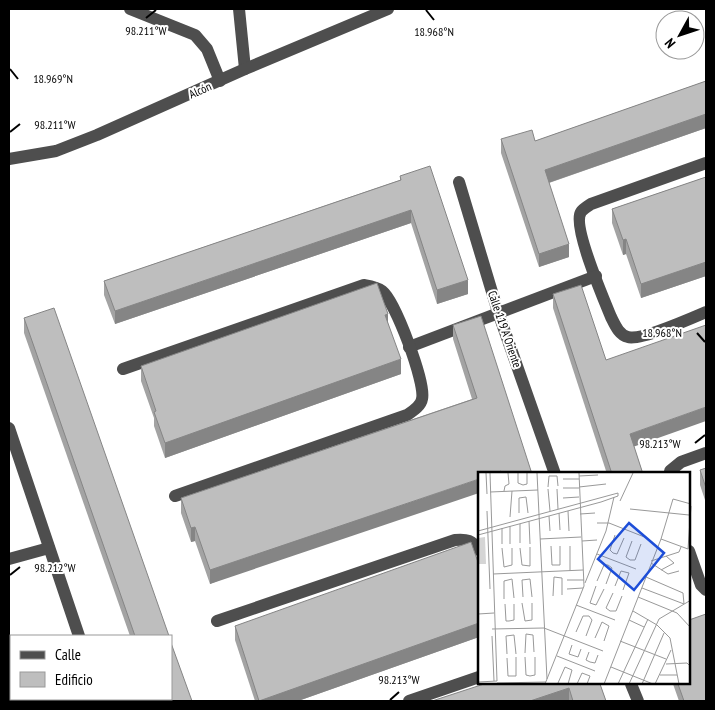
<svg xmlns="http://www.w3.org/2000/svg" width="715" height="710" font-family="'PT Sans Narrow',sans-serif">
  <rect width="100%" height="100%" fill="#fff"/>
  <g fill="none" stroke-linecap="round" stroke-linejoin="round">
    <!-- minor -->
    <g stroke="#4e4e4e" stroke-width="12">
      <polyline points="130,9 195,35 207,49 220,81"/>
      <polyline points="239,9 245,69"/>
      <polyline points="9,159 56,151 97,135 245,69 388,9"/>
      <path d="M 706,163 L 591,204 C 588,206 583,209 581,212 C 572,225 604,300 611,317 C 615,325 619,335 628,337 C 640,341 692,318 706,312"/>
      <polyline points="459,182 498,312 555,474"/>
      <polyline points="409,347 596,276"/>
      <path d="M 123,369 L 364,285 C 370,286 377,287 382,291 C 395,301 426,383 422,399 C 421,406 413,411 407,415 L 175,496"/>
      <polyline points="9,428 79,636"/>
      <polyline points="670,474 670,471 681,462 706,453"/>
      <polyline points="689,551 701,585 706,590"/>
      <polyline points="9,559 49,548"/>
      <path d="M 217,621 L 455,540 C 467,539 472,540 479,550"/>
      <polyline points="631,684 638,701"/>
      <polyline points="101,699 102,701"/>
      <polyline points="9,700 11,699"/>
      <polyline points="409,701 479,677"/>
    </g>
  </g>
  <!-- wall -->
  <g fill="#a3a3a3">
    <polygon points="706,81 706,128 549,183 569,257 539,267 501,153 501,139 535,141"/>
    <polygon points="400,176 468,294 437,304 411,223 115,324 104,295 104,281 400,180"/>
    <polygon points="706,177 706,276 641,298 626,254 623,255 612,223 612,209"/>
    <polygon points="553,294 634,447 643,474 607,474 553,308"/>
    <polygon points="24,318 169,636 130,636 24,333"/>
    <polygon points="388,323 401,374 165,458 154,426 154,418 141,381 141,366"/>
    <polygon points="453,325 532,474 479,474 210,584 195,541 191,542 181,513 181,498 472,399 453,339"/>
    <polygon points="706,468 706,503 700,485 700,470"/>
    <polygon points="479,565 479,637 298,701 255,701 235,640 235,626"/>
    <polygon points="689,620 706,701 679,701 673,684 689,684"/>
    <polygon points="600,684 606,701 432,701"/>
    <polygon points="152,699 171,699 192,701 153,701"/>
  </g>
  <!-- shaded-wall -->
  <g fill="#858585">
    <polygon points="706,114 706,128 545,184 545,170"/>
    <polygon points="411,210 411,223 115,324 115,311"/>
    <polygon points="626,239 626,254 623,255 623,240"/>
    <polygon points="569,244 569,257 539,267 539,254"/>
    <polygon points="706,262 706,276 641,298 641,284"/>
    <polygon points="468,280 468,294 437,304 437,290"/>
    <polygon points="388,314 388,329 385,315"/>
    <polygon points="401,359 401,374 165,458 165,443"/>
    <polygon points="706,407 706,421 630,448 630,434"/>
    <polygon points="479,479 479,493 210,584 210,570"/>
    <polygon points="195,527 195,541 191,542 191,528"/>
    <polygon points="479,623 479,637 298,701 259,701"/>
    <polygon points="569,688 569,701 530,701"/>
  </g>
  <!-- building -->
  <g fill="#bebebe" stroke="#858585">
    <polygon points="706,81 706,114 545,170 569,244 539,254 501,139 532,130 535,141"/>
    <polygon points="430,166 468,280 437,290 411,210 115,311 104,281 401,180 400,176"/>
    <polygon points="706,177 706,262 641,284 626,239 623,240 612,209"/>
    <polygon points="377,283 388,314 385,315 401,359 165,443 154,412 156,411 141,366"/>
    <polygon points="581,285 606,360 706,325 706,407 630,434 643,474 612,474 553,294"/>
    <polygon points="54,308 169,636 135,636 24,318"/>
    <polygon points="481,316 532,474 501,474 501,471 493,474 479,474 479,479 210,570 195,527 191,528 181,498 477,398 453,325"/>
    <polygon points="706,468 706,488 700,470"/>
    <polygon points="471,542 479,565 479,623 259,701 235,626"/>
    <polygon points="706,614 706,701 684,701 678,684 689,684 689,619 689,620"/>
    <polygon points="171,643 192,701 158,701 157,699 171,699"/>
    <polygon points="484,684 600,684 606,701 573,701 569,688 530,701 432,701"/>
  </g>
  <!-- ticks -->
  <path fill="none" stroke="#000" stroke-width="2" d="M 426,10 L 434,20M 146,18 L 156,10M 10,69 L 18,79M 10,132 L 20,124M 697,333 L 705,342M 695,443 L 705,435M 10,575 L 20,567M 390,700 L 399,692"/>
  <g text-anchor="middle" dominant-baseline="central" stroke-width="4" stroke-linejoin="round" paint-order="stroke">
    <!-- street labels -->
    <g font-size="12" fill="#000" stroke="#fff">
      <text transform="translate(200 90) rotate(-24)">Alcón</text>
      <text transform="translate(505 329) rotate(71)">Calle 119 A Oriente</text>
    </g>
  </g>
  <!-- overview -->
  <g transform="translate(478 472)">
    <rect width="212" height="212" fill="#fff"/>
    <path d="M 7,65 L 8,92 L 0,92 L 0,66 Z" fill="#d5d5d5"/>
    <path fill="none" stroke="#999" stroke-width="1" d="M 8,1 L 9,22M 40,1 L 40,11 L 45,13 L 49,12 L 49,1M 59,1 L 69,207M 101,4 L 120,3M 85,7 L 101,7M 70,15 L 71,4 L 79,4 L 80,14M 101,15 L 128,12M 85,16 L 101,16M 70,17 L 72,39M 79,17 L 80,37M 26,19 L 27,14 L 31,12 L 30,1M 12,20 L 60,18M 85,26 L 101,25M 142,29 L 155,1M 152,37 L 211,43M 9,39 L 12,117M 90,39 L 91,59M 41,41 L 41,26 L 48,25 L 50,41M 81,41 L 82,58M 102,42 L 117,41M 71,44 L 72,59M 32,45 L 34,19M 51,49 L 52,72M 119,51 L 131,51 L 169,66M 42,52 L 42,71M 32,54 L 32,72M 24,56 L 24,72M 0,59 L 140,21 L 140,24 L 123,30 L 0,63M 137,63 L 132,78 L 135,81 L 139,82 L 146,66M 62,67 L 103,65M 183,67 L 210,77 L 213,34M 104,69 L 119,68M 154,69 L 148,85 L 152,88 L 157,88 L 163,72M 73,74 L 74,93 L 82,93 L 82,74M 92,74 L 92,99M 24,76 L 26,95 L 34,93 L 34,76M 42,76 L 44,93 L 52,94 L 52,75M 119,82 L 158,97M 173,89 L 201,80 L 203,75M 173,91 L 190,102 L 201,99M 183,98 L 196,91 L 188,84M 15,102 L 105,98M 89,108 L 106,108M 119,109 L 126,93 L 130,93 L 134,96 L 128,112M 107,111 L 128,59 L 136,25M 118,114 L 112,131 L 118,133 L 126,117M 137,114 L 143,99 L 151,101 L 145,118M 164,116 L 206,132 L 205,121 L 168,105M 89,117 L 105,116M 135,121 L 128,136 L 132,139 L 138,139 L 144,124M 75,124 L 76,105 L 84,106 L 84,123M 45,125 L 44,108 L 52,107 L 54,125M 160,125 L 199,141 L 213,156M 26,127 L 26,109 L 34,107 L 36,126M 44,131 L 47,149 L 54,148 L 54,131M 27,132 L 28,149 L 31,149 L 36,148 L 36,132M 98,133 L 137,148M 155,139 L 179,153 L 192,166 L 201,212M 0,142 L 16,141M 151,148 L 166,155M 14,157 L 66,156 L 125,179M 98,160 L 105,144 L 111,144 L 114,148 L 108,164M 14,164 L 16,209M 117,166 L 124,150 L 131,154 L 126,169M 142,169 L 188,187M 94,173 L 91,182 L 100,185 L 103,177M 111,180 L 108,188 L 112,190 L 117,191 L 120,183M 47,181 L 48,162 L 55,163 L 56,180M 29,182 L 28,164 L 36,163 L 38,182M 79,184 L 117,199M 47,185 L 48,203 L 52,204 L 57,203 L 57,185M 29,186 L 30,204 L 38,204 L 38,185M 188,192 L 209,191 L 213,195M 133,195 L 175,212M 182,203 L 199,203M 0,210 L 19,209 L 12,1M 19,211 L 68,210M 80,211 L 87,195 L 94,198 L 90,212M 67,212 L 106,114 L 101,1M 99,212 L 104,201 L 112,204 L 109,212M 126,212 L 183,67 L 195,27 L 213,32M 140,212 L 170,147M 151,212 L 181,147 L 213,128M 164,212 L 186,161M 177,212 L 193,178"/>
    <path fill="#1d4ed8" fill-opacity="0.15" stroke="#1d4ed8" stroke-width="2.5" d="M 151,51 L 186,81 L 156,118 L 120,87 Z"/>
    <rect width="212" height="212" fill="none" stroke="#000" stroke-width="2.5"/>
  </g>
  <g font-size="12" text-anchor="middle" fill="#000" stroke="#fff" stroke-width="4" stroke-linejoin="round" paint-order="stroke">
    <text x="146" y="35">98.211°W</text>
    <text x="434" y="36">18.968°N</text>
    <text x="53" y="83">18.969°N</text>
    <text x="55" y="129">98.211°W</text>
    <text x="662" y="337">18.968°N</text>
    <text x="660" y="448">98.213°W</text>
    <text x="55" y="572">98.212°W</text>
    <text x="399" y="684">98.213°W</text>
  </g>
  <!-- border -->
  <rect width="715" height="710" fill="none" stroke="#000000" stroke-width="20"/>
  <!-- legend -->
  <rect x="10" y="635" width="162" height="65" fill="#ffffff" stroke="#999999"/>
  <rect x="20" y="651" width="25" height="8" fill="#4e4e4e" stroke="#999999"/>
  <text x="55" y="660" font-size="15" fill="#000000">Calle</text>
  <rect x="20" y="672" width="25" height="15" fill="#bebebe" stroke="#999999"/>
  <text x="55" y="685" font-size="15" fill="#000000">Edificio</text>
  <!-- north arrow -->
  <g transform="translate(680 35) rotate(230)"><circle r="24" fill="#ffffff" stroke="#999999"/>
  <path d="M0-4L9 19L0 12L-9 19Z" fill="#000000"/>
  <text y="-8" font-size="14" font-weight="bold" text-anchor="middle" fill="#000000">N</text>
  </g>
</svg>
